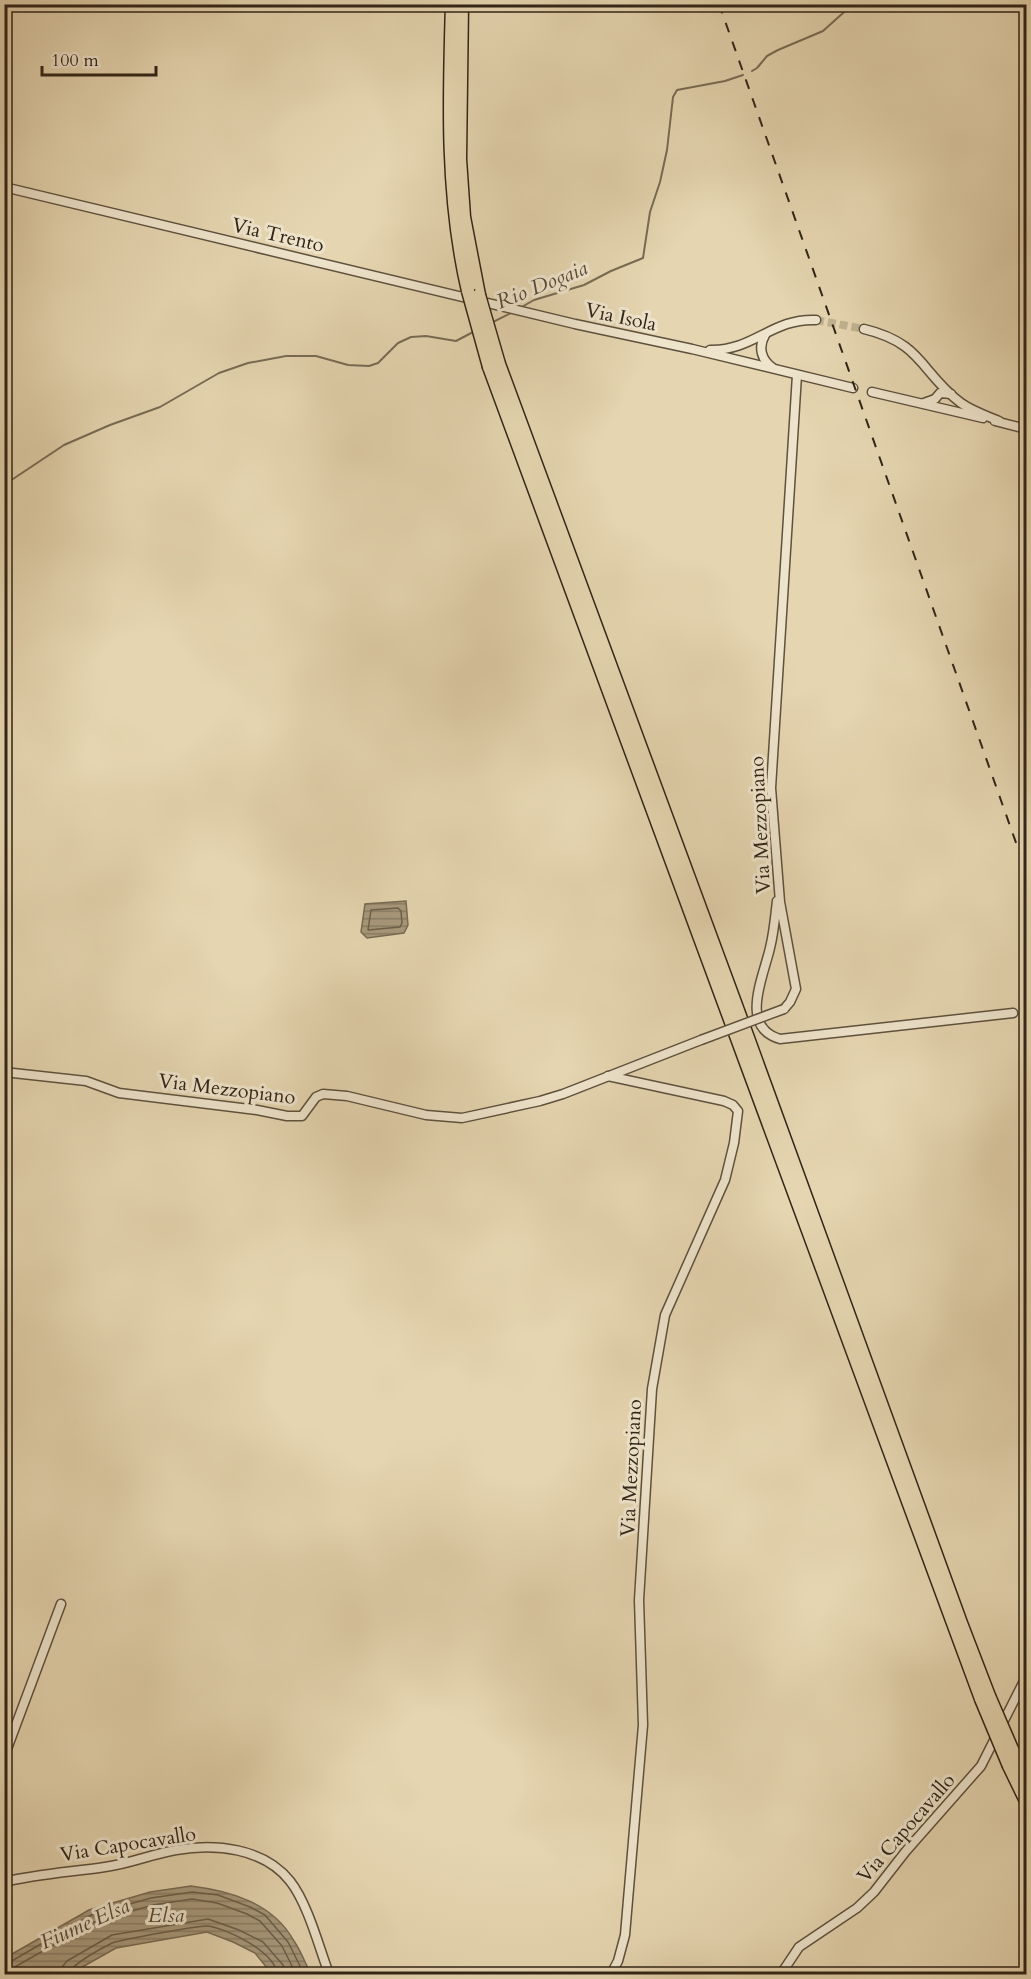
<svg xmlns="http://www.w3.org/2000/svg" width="1031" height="1979" font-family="Cardo,serif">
  <defs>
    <pattern id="water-rules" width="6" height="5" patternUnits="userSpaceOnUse" patternTransform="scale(1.5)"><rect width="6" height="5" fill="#a8997c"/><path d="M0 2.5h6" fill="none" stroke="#897d65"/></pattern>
  </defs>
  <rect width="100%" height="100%" fill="#e5d5b0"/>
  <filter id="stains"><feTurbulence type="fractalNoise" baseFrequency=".00333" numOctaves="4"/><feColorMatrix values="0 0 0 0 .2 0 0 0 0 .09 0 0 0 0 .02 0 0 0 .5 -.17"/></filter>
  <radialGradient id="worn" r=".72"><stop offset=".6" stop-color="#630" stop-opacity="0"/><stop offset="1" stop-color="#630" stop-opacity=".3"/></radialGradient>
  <!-- water -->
  <g fill="url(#water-rules)" stroke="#786b54" stroke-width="1.5">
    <polygon points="406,901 408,925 404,933 367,938 361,932 365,904"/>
    <path d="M 191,1886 C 231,1891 273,1903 294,1941 C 301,1951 305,1963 311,1974 L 272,1974 L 255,1953 L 233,1942 L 207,1932 L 116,1948 L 70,1974 L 5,1974 L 5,1958 L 89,1910 L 150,1892 Z"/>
  </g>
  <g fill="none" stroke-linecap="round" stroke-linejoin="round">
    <!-- shore -->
    <g stroke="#6c5f4a" stroke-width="1.5">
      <polygon points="398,908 401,911 402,923 400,927 368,930 371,910"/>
      <polyline points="4,1962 10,1962 91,1915 151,1898 192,1892 218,1895 250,1907 265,1915 288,1942 304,1974"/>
      <polyline points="4,1970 13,1968 94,1922 153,1905 192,1899 217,1903 247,1914 260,1921 282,1946 296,1974"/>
      <polyline points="61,1974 62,1967 67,1961 112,1935 208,1919 239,1930 263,1942 283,1965 285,1974"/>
      <path d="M 69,1974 C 70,1965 102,1948 112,1943 C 120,1940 200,1925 208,1926 C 228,1929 275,1952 277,1974"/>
    </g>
    <!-- stream -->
    <g stroke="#786b54" stroke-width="2">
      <polyline points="752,71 757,68 767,56 778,50 823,31 853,4"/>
      <polyline points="520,308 534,300 584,285 611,271 643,258 650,212 660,182 667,150 673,97 677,90 725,81 743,75"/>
      <polyline points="491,323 513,312"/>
      <polyline points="4,485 64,445 110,425 160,407 219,373 248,363 286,356 316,356 348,365 369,366 378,363 398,343 411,337 426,336 456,341 475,331"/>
    </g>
    <!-- minor-tunnel -->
    <polyline stroke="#c1b291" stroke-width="8" stroke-dasharray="8 4" stroke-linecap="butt" points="816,320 864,329"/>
    <!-- minor casing -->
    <g stroke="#5e513d" stroke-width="11">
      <g id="minor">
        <polyline points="4,187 575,324 692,349 853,388"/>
        <path d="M 864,329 C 923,343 920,372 961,403 C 972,411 987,416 999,421"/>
        <path d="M 765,335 C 758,347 761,360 773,368"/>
        <path d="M 710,350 C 754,351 772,318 816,320"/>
        <polyline points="872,392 983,418"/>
        <polyline points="924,403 935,399 940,393 951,394"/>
        <polyline points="995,421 1026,429"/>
        <path d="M 777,901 C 775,917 774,932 770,948 C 763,978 739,1027 780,1039 L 1013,1013"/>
        <polyline points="784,1009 790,1002 796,989 780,902 771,788 797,375"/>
        <polyline points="4,1072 86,1081 119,1093 257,1110 287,1116 302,1116 316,1097 323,1094 347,1096 426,1115 462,1118 540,1101 563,1094 701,1040"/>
        <polyline points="608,1076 724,1101 733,1105 738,1111 734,1143 725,1180 665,1315 652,1389 639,1600 643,1725 625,1935 618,1961 611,1974"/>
        <polyline points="4,1757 61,1604"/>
        <path d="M 4,1882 C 37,1874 71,1872 105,1867 C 129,1864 152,1854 176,1850 C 215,1843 264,1848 290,1881 C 308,1904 319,1947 329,1974"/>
        <polyline points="781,1974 799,1947 857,1908 874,1892 906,1851 981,1766 1026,1677"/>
      </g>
    </g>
    <!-- highway casing -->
    <g stroke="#312517" stroke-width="15">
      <g id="highway">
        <path d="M 452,4 C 449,100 446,197 468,291"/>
        <polyline points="462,4 460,159 464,217 479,295"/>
        <polyline points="499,364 736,1005 961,1623 989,1696"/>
        <polyline points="489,367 981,1699"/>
        <polyline points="1018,1763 1026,1780"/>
        <polyline points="1009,1766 1026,1801"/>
      </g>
    </g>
    <!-- minor -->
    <use href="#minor" stroke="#eee4cc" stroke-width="8"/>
    <!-- highway -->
    <use href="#highway" stroke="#e5d5b0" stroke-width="12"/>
    <!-- rail -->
    <polyline stroke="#312517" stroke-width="2" stroke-dasharray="10 10" stroke-linecap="butt" points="719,4 1026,871"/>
    <!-- minor-bridge casing -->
    <g stroke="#5e513d" stroke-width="11" stroke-linecap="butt">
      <polyline id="minor-bridge" points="701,1040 784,1009"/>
    </g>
    <!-- highway-bridge casing -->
    <g stroke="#312517" stroke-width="15" stroke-linecap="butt">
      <g id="highway-bridge">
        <polyline points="468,291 489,367"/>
        <polyline points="479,295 499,364"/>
        <polyline points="989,1696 1018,1763"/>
        <polyline points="981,1699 1009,1766"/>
      </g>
    </g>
    <!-- minor-bridge -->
    <use href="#minor-bridge" stroke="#eee4cc" stroke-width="8"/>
    <!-- highway-bridge -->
    <use href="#highway-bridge" stroke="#e5d5b0" stroke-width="12"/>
  </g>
  <g text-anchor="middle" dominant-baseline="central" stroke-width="6" stroke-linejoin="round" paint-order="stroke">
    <!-- street labels -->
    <g font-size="20" fill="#312517" stroke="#eee4cc">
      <text transform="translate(278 235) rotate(13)">Via Trento</text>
      <text transform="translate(621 317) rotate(12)">Via Isola</text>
      <text transform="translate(760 825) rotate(-93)">Via Mezzopiano</text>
      <text transform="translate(227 1089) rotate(7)">Via Mezzopiano</text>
      <text transform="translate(631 1468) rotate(-87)">Via Mezzopiano</text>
      <text transform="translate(906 1828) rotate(-49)">Via Capocavallo</text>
      <text transform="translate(128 1844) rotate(-9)">Via Capocavallo</text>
    </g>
    <!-- water labels -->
    <g font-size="21" font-style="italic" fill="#554835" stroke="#eee4cc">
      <text transform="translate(542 285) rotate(-22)">Rio Dogaia</text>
      <text x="166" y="1915">Elsa</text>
      <text transform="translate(85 1924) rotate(-24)">Fiume Elsa</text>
    </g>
  </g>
  <!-- margin -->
  <rect width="1031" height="1979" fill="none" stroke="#e5d5b0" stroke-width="24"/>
  <rect x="6" y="6" width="1019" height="1967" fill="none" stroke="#312517" stroke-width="3"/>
  <rect x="12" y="12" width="1007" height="1955" fill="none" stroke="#312517" stroke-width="1.5"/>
  <!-- scale -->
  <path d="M42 66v9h114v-9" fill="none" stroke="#312517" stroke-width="3"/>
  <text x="51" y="66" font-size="18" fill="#312517" stroke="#eee4cc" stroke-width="4.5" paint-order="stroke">100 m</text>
  <rect width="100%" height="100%" filter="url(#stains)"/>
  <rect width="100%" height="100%" fill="url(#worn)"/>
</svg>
